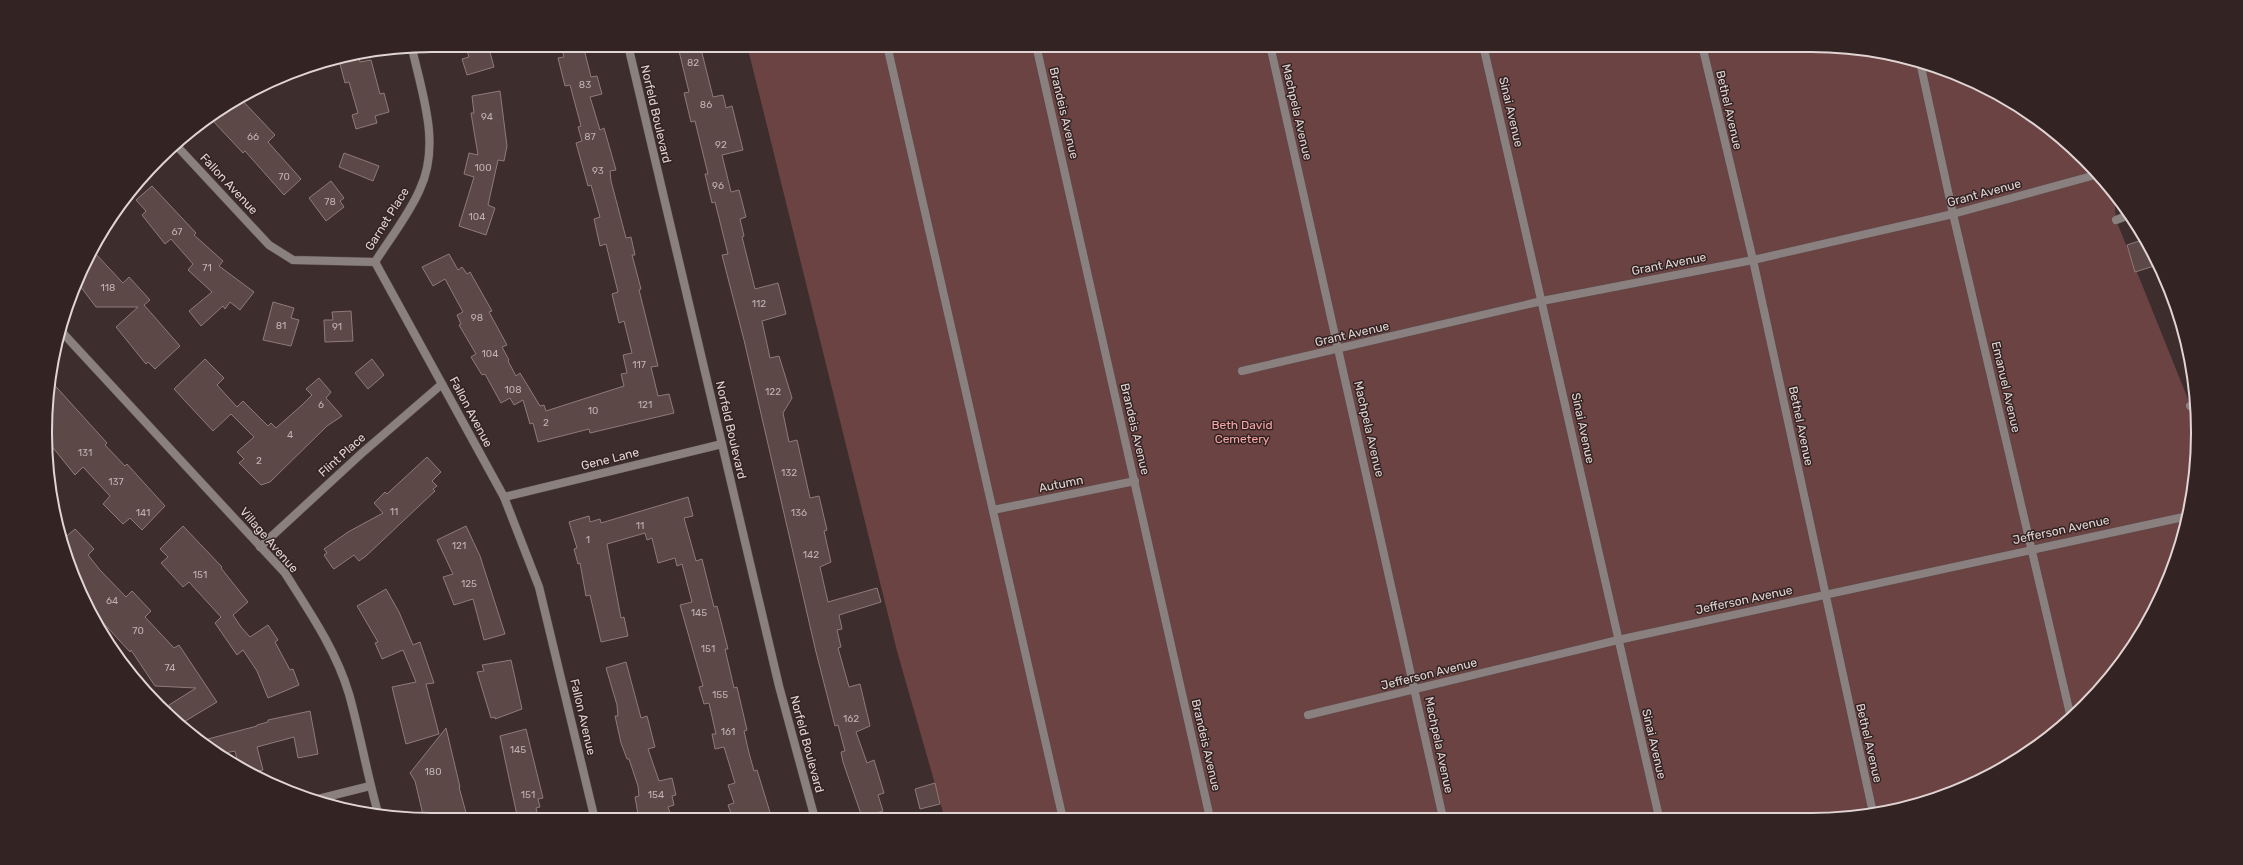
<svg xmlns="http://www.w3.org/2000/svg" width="2243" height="865" font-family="Rubik,sans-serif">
  <rect width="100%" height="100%" fill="#3e2d2d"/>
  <!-- green -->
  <polygon fill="#6c4343" points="747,45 1810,45 1911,58 1982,85 2047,125 2102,177 2114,195 2116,220 2196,419 2197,458 2185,533 2133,648 2066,724 1982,780 1861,817 945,819 897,651"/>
  <!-- building -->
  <g fill="#5b4847" stroke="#8f7a79">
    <polygon points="465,45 488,45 494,67 467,75 462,59 469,57"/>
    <polygon points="561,45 583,45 591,77 597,76 602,94 590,97 600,130 604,128 616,170 610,171 611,181 626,238 631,237 635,255 632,255 641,289 639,290 658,366 651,367 658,396 669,394 674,413 590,433 589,429 538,442 533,423 530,424 523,400 514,405 510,398 501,403 485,374 482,375 471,357 476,354 459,325 461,324 457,315 463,312 445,279 433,286 422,267 449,254 458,270 462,267 467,274 470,272 492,311 489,312 507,345 502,347 509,360 508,361 516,376 520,373 540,406 544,405 546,411 624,386 621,374 627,373 623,355 632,353 624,321 619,323 612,294 618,292 606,244 600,246 594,219 600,217 591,185 588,186 576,143 582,141 578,127 581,126 570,85 565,86 558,58 564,57"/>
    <polygon points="700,45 713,97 723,95 726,108 732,106 743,150 722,155 731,192 739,190 746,217 740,219 744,236 742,237 755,289 778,283 786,314 762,321 770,358 779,356 792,398 783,413 789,442 797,440 810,498 819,496 827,530 824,531 831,562 820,567 828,602 877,588 881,602 839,615 842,629 837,630 841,647 838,648 849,687 860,684 870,726 856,732 867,763 874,760 884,793 878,795 883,811 862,817 843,762 841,752 845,751 838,725 835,726 816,652 744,340 722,255 728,254 715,202 712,203 705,174 708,174 695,121 691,122 684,93 689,92 679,51"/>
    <polygon points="359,57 360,62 371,60 380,94 384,93 389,112 375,116 377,123 356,129 352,115 358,113 349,82 345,83 339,60"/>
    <polygon points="500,91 507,146 504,161 498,160 488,205 495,208 486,235 459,226 474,177 464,174 469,153 478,155 471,113 474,113 472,96"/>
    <polygon points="239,97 275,135 268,142 301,179 284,195 245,151 243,153 213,121 215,118 213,116"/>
    <polygon points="344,153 379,166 373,181 339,167"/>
    <polygon points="331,181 344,198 340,201 344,207 326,221 309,198"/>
    <polygon points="152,186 196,233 194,235 223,261 219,266 254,292 240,310 230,302 225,309 223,306 201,326 189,311 212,292 188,270 193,264 171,239 165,244 142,215 146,211 136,200"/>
    <polygon points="2145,239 2154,266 2135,272 2127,245"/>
    <polygon points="92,250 123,283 129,277 150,300 144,305 180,346 155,369 148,362 146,364 116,327 138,307 96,307 77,282"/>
    <polygon points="273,302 294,308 291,318 299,320 291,346 263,340"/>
    <polygon points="351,311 353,341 325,342 324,320 333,320 332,312"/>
    <polygon points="205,359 224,378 217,385 237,407 243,401 268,426 271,423 276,428 302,405 312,395 306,389 319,378 331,392 326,398 342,416 327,426 270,482 261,485 239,463 244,459 237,452 254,437 231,414 213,431 174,389"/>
    <polygon points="372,359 384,375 368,389 355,373"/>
    <polygon points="49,379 107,443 105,445 125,466 127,464 165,506 142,530 130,518 123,524 103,504 110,496 83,467 75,475 46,439"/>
    <polygon points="427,457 441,472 432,481 437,486 433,489 435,491 366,556 359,561 354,555 334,569 332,567 324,555 327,553 324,549 348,532 383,513 374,503 385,492 387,494"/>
    <polygon points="688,497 693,516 684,518 696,561 702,559 714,607 717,606 728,649 725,649 734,688 737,687 747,730 744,731 749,753 754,771 757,770 772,819 733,819 728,805 734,803 728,785 735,783 724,747 715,749 712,734 716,734 709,703 704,704 699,687 703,686 680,605 692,602 682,564 677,566 675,558 658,563 652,538 647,540 645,533 607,544 621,618 624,617 628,636 601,642 590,595 586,596 580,563 578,564 574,549 577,548 569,522 589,516 590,522 600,519 601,523"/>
    <polygon points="183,526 222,567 221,568 248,602 233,615 241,627 250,637 268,625 278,640 275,642 290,670 293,669 299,685 268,698 257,671 243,650 237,655 215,623 221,617 189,582 183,587 161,563 168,557 160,549"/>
    <polygon points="466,526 480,556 505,634 484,640 473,599 454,605 443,577 453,574 437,540"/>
    <polygon points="75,529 94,549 88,555 100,570 126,597 132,591 151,611 145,617 174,648 179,645 217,702 182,723 179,718 177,719 169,705 196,688 155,686 131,650 130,652 87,605 74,581 62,540"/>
    <polygon points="386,589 399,612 413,645 420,642 434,683 426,684 439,734 406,744 392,687 416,682 403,650 382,659 375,643 378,642 357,606"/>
    <polygon points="511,660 522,709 495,719 495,717 491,718 477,672 484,671 482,665"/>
    <polygon points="626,662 641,718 647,716 655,747 648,749 659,781 672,778 676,795 672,796 674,805 668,807 672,819 639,820 635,797 639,796 638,786 629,759 627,759 621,743 615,716 618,716 617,705 606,668"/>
    <polygon points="310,711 318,754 298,758 294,737 257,747 263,770 250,773 239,766 235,751 220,754 211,749 208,739 257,726 257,725 268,722 268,720"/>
    <polygon points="446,728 460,787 459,787 468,820 424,819 415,781 410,773"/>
    <polygon points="526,729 543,798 538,799 540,807 536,808 539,820 518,820 500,736"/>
    <polygon points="935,783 940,804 920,809 915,789"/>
  </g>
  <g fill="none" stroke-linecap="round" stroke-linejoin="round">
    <!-- lane casing -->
    <g stroke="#5b4b4b" stroke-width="9">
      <g id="lane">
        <polyline points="887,45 1063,819"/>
        <polyline points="1036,45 1210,818"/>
        <polyline points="1270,45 1443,818"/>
        <polyline points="1483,45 1659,817"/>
        <polyline points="1702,45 1753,260 1873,813"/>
        <polyline points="1920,62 1953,214 2071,718"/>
        <polyline points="1242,371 1542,301 1753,260 1953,214 2099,174"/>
        <polyline points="993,510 1135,481"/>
        <polyline points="1308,715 1618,640 2188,516"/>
      </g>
    </g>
    <!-- street casing -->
    <g stroke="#5b4b4b" stroke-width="9">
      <g id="street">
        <polyline points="628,45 779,686 815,819"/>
        <polyline points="175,144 269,245 293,260 375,262 504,497 539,587 595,820"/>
        <polyline points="2116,220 2129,215"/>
        <path d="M 375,262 C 389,240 410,213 420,189 C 441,144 422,94 412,48"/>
        <path d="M 60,330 L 285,573 C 309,611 336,650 349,694 C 360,733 367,774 378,813"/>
        <polyline points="2190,406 2195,404"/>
        <polyline points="504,497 722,444"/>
        <polyline points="260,547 362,453 442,384"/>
        <polyline points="314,800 370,786"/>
      </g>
    </g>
    <!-- lane -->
    <use href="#lane" stroke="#8a8080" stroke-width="8"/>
    <!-- street -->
    <use href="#street" stroke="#8a8080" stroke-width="8"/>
  </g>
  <g text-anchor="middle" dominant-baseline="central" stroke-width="3" stroke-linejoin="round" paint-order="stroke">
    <!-- number labels -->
    <g font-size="10" fill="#bfb2b1">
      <text x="693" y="63">82</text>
      <text x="585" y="85">83</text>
      <text x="706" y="105">86</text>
      <text x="487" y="117">94</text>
      <text x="253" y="137">66</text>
      <text x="590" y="137">87</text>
      <text x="721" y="145">92</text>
      <text x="483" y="168">100</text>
      <text x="598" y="171">93</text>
      <text x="284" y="177">70</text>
      <text x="718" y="186">96</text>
      <text x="330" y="202">78</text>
      <text x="477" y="217">104</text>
      <text x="177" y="232">67</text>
      <text x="207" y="268">71</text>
      <text x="108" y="288">118</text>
      <text x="759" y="304">112</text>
      <text x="477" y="318">98</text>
      <text x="281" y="326">81</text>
      <text x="337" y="327">91</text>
      <text x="490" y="354">104</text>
      <text x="639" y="365">117</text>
      <text x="513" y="390">108</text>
      <text x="773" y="392">122</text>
      <text x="321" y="405">6</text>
      <text x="645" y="405">121</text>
      <text x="593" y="411">10</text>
      <text x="546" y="423">2</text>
      <text x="290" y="435">4</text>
      <text x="85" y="453">131</text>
      <text x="259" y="461">2</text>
      <text x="789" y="473">132</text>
      <text x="116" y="482">137</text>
      <text x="394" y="512">11</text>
      <text x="143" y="513">141</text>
      <text x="799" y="513">136</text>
      <text x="640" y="526">11</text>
      <text x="588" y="540">1</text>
      <text x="459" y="546">121</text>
      <text x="811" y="555">142</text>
      <text x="200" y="575">151</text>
      <text x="469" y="584">125</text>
      <text x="112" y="601">64</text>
      <text x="699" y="613">145</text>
      <text x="138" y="631">70</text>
      <text x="708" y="649">151</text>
      <text x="170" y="668">74</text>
      <text x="720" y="695">155</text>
      <text x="851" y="719">162</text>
      <text x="728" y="732">161</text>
      <text x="518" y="750">145</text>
      <text x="433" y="772">180</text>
      <text x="528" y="795">151</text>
      <text x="656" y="795">154</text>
    </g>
    <!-- street labels -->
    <g font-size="12" fill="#e0d5d4" stroke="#342323">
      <text transform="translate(1729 110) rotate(77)">Bethel Avenue</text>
      <text transform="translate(1297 112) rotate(77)">Machpela Avenue</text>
      <text transform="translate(1511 112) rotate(77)">Sinai Avenue</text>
      <text transform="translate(1064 113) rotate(77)">Brandeis Avenue</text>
      <text transform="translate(656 114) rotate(77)">Norfeld Boulevard</text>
      <text transform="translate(229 184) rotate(47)">Fallon Avenue</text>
      <text transform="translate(1984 193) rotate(-15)">Grant Avenue</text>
      <text transform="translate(387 219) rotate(-58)">Garnet Place</text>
      <text transform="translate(1669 264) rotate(-11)">Grant Avenue</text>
      <text transform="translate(1352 334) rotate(-13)">Grant Avenue</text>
      <text transform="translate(2006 387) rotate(77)">Emanuel Avenue</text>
      <text transform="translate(471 412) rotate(62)">Fallon Avenue</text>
      <text transform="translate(1801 426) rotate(78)">Bethel Avenue</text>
      <text transform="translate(1583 428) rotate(78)">Sinai Avenue</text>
      <text transform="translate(1135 429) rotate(77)">Brandeis Avenue</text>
      <text transform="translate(1369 429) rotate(77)">Machpela Avenue</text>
      <text transform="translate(731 430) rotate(77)">Norfeld Boulevard</text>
      <text transform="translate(342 455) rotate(-42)">Flint Place</text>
      <text transform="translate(610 459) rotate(-14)">Gene Lane</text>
      <text transform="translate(1061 484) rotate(-11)">Autumn</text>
      <text transform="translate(2061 530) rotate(-12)">Jefferson Avenue</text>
      <text transform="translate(269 540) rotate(49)">Village Avenue</text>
      <text transform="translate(1744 600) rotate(-12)">Jefferson Avenue</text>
      <text transform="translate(1429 674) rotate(-14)">Jefferson Avenue</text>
      <text transform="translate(583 717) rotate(77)">Fallon Avenue</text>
      <text transform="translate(1869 743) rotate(77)">Bethel Avenue</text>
      <text transform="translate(807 744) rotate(75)">Norfeld Boulevard</text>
      <text transform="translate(1654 744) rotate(77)">Sinai Avenue</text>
      <text transform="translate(1206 745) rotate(77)">Brandeis Avenue</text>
      <text transform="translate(1439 745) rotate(78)">Machpela Avenue</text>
    </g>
    <!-- park labels -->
    <g font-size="12" fill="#f7a6a5" stroke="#342323">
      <text x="1242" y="425">Beth David<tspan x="1242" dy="14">Cemetery</tspan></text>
    </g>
  </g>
  <!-- crop -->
  <path d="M0 0H2243V865H0ZM432 52H1811A380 380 0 0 1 2191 432V433A380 380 0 0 1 1811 813H432A380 380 0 0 1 52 433V432A380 380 0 0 1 432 52Z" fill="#342323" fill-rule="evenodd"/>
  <path fill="none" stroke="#e0d5d4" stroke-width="2" d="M432 52H1811A380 380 0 0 1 2191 432V433A380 380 0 0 1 1811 813H432A380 380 0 0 1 52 433V432A380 380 0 0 1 432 52Z"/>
</svg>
